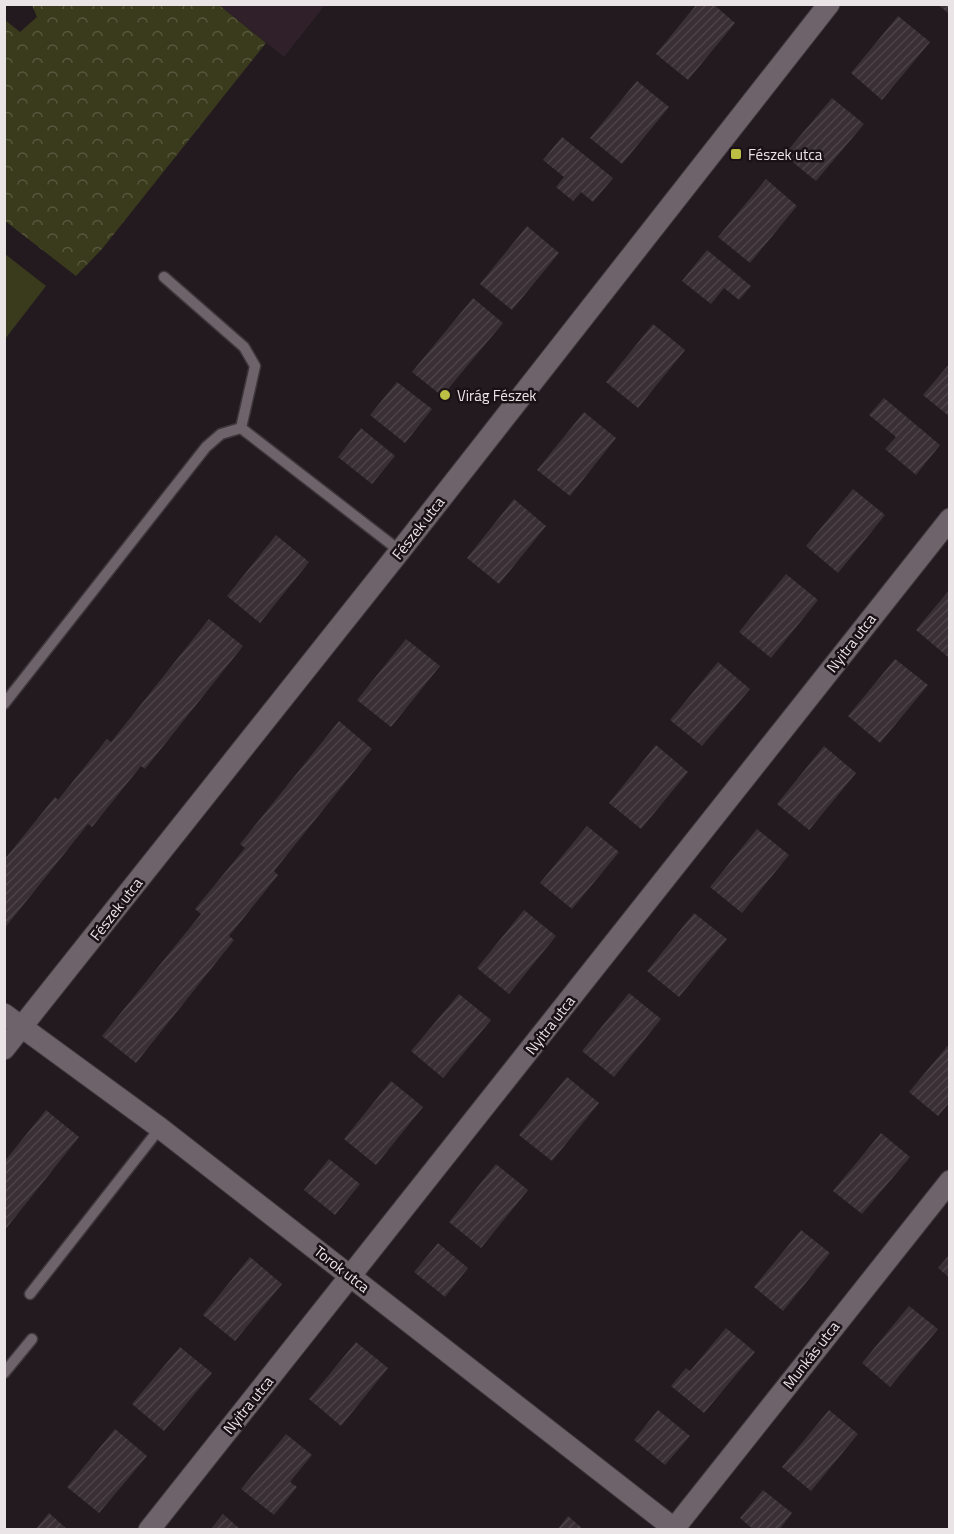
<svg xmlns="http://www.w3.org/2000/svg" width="954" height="1534" font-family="'Titillium Web',sans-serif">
  <defs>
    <pattern id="forest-crowns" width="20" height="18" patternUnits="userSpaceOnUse" patternTransform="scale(1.5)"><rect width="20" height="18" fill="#393b1c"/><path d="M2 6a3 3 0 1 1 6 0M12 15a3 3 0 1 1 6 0" fill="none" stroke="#56573d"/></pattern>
    <pattern id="building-hatch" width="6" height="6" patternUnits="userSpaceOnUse" patternTransform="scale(1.5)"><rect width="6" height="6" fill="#392f35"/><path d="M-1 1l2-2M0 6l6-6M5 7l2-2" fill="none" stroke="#4c4348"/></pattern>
  </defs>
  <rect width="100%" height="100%" fill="#231a20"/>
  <!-- built -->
  <polygon fill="#2f202a" points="219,5 325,5 284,57"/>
  <!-- forest -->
  <polygon fill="url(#forest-crowns)" points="32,5 219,5 266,43 102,249 76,276 5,221 5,20 20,32 37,17"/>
  <!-- park -->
  <polygon fill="#393b1c" points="5,254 46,286 5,339"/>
  <!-- building -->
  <g fill="url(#building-hatch)">
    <polygon points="697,4 713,4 735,23 688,80 656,54"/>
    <polygon points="937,4 950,4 950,12 948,13"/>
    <polygon points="898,16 930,42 882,100 851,73"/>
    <polygon points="637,81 669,107 622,164 590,138"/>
    <polygon points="832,98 864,124 816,181 784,155"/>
    <polygon points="562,137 613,178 593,202 581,192 573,201 556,187 564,177 543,160"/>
    <polygon points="766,179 797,206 750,263 718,237"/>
    <polygon points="527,226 559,253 512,310 480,284"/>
    <polygon points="707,250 751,286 739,300 724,288 711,304 682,281"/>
    <polygon points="473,298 503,323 442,396 412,372"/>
    <polygon points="653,324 685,350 638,408 606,382"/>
    <polygon points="950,363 950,417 923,395"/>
    <polygon points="397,382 432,409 405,443 370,415"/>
    <polygon points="884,398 940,445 916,475 885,449 896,437 869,415"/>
    <polygon points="584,412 616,438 570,496 537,470"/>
    <polygon points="361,428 395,456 372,484 338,457"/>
    <polygon points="853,489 885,515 838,573 806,546"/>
    <polygon points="514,499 546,526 499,584 467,558"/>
    <polygon points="276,535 309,562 260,623 227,596"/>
    <polygon points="786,574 818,600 771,658 739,632"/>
    <polygon points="950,589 950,655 948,657 916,630"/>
    <polygon points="209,619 243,646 145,769 141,766 92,827 88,824 4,929 4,860 55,797 58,800 107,739 111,742"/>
    <polygon points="406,639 440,666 391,727 357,700"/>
    <polygon points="895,659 928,685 880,743 848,716"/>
    <polygon points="718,662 750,689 702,746 670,720"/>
    <polygon points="339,721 372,749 274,871 278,875 229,936 234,940 136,1063 102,1036 201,914 195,909 245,848 240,844"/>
    <polygon points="656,745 688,772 641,829 609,803"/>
    <polygon points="824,746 856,773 809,830 777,804"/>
    <polygon points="587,826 619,852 572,909 540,883"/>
    <polygon points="757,829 789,855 742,913 710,887"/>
    <polygon points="524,910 556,936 509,994 477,968"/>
    <polygon points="694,913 727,939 679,997 647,971"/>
    <polygon points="629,993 661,1019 614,1077 582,1051"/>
    <polygon points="459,994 491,1020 443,1078 411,1051"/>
    <polygon points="950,1043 950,1102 938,1116 909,1092"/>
    <polygon points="567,1077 599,1103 552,1161 519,1135"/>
    <polygon points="391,1081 423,1107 376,1165 344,1139"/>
    <polygon points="46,1110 79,1137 4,1231 4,1162"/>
    <polygon points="881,1133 910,1157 862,1214 833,1191"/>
    <polygon points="329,1159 360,1184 335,1215 304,1190"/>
    <polygon points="496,1164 528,1190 481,1248 449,1222"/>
    <polygon points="801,1230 830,1253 783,1311 754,1287"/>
    <polygon points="438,1243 468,1268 445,1297 414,1272"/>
    <polygon points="950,1254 950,1278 938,1268"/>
    <polygon points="250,1257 282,1284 235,1341 203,1315"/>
    <polygon points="909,1306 938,1329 890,1387 862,1363"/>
    <polygon points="726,1328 755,1352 704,1413 671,1386 686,1368 690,1371"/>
    <polygon points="356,1342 388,1368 341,1426 309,1399"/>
    <polygon points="180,1347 212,1373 164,1431 132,1404"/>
    <polygon points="658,1410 690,1436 665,1465 634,1440"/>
    <polygon points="829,1410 858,1434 811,1491 782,1467"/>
    <polygon points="115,1429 147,1456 99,1513 67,1487"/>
    <polygon points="286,1434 312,1455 290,1482 297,1487 274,1515 241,1489"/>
    <polygon points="763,1490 792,1513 779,1530 754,1530 740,1518"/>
    <polygon points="49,1513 68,1530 35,1530"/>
    <polygon points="223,1514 241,1530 210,1530"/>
    <polygon points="568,1516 584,1530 557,1530"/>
  </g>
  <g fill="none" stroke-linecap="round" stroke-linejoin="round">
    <!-- lane casing -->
    <g stroke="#3d373b" stroke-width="13">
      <g id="lane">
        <polyline points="164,277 244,347 255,366 241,428"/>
        <polyline points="4,704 206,447 221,434 241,428 400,551"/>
        <polyline points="30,1294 160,1128"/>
        <polyline points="4,1373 32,1339"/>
      </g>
    </g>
    <!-- street casing -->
    <g stroke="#3d373b" stroke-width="23">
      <g id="street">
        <polyline points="4,1014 160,1128 676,1530"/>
        <polyline points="4,1049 400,551 829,4"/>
        <polyline points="149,1530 950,519"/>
        <polyline points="673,1530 950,1181"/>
      </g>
    </g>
    <!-- lane -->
    <use href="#lane" stroke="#6e636a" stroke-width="10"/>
    <!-- street -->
    <use href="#street" stroke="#6e636a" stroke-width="21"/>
  </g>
  <!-- markers -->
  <g fill="#bbc044" stroke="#1a1117" stroke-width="2">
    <rect x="730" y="148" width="12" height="12" rx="3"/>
    <circle cx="445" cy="395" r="6"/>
  </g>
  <g text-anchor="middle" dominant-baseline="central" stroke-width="5" stroke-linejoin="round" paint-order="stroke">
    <!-- poi labels -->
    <g font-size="15" fill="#eae4e7" stroke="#1a1117" text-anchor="start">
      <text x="748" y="154">Fészek utca</text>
      <text x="457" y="395">Virág Fészek</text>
    </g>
    <!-- street labels -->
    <g font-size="15" fill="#eae4e7" stroke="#1a1117">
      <text transform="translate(418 528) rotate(-52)">Fészek utca</text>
      <text transform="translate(851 643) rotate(-52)">Nyitra utca</text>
      <text transform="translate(116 909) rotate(-52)">Fészek utca</text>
      <text transform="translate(550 1025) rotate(-52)">Nyitra utca</text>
      <text transform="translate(342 1269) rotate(38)">Torok utca</text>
      <text transform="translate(811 1355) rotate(-52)">Munkás utca</text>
      <text transform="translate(248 1405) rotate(-51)">Nyitra utca</text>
    </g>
  </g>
  <!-- border -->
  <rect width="954" height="1534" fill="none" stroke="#eae4e7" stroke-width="12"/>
</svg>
